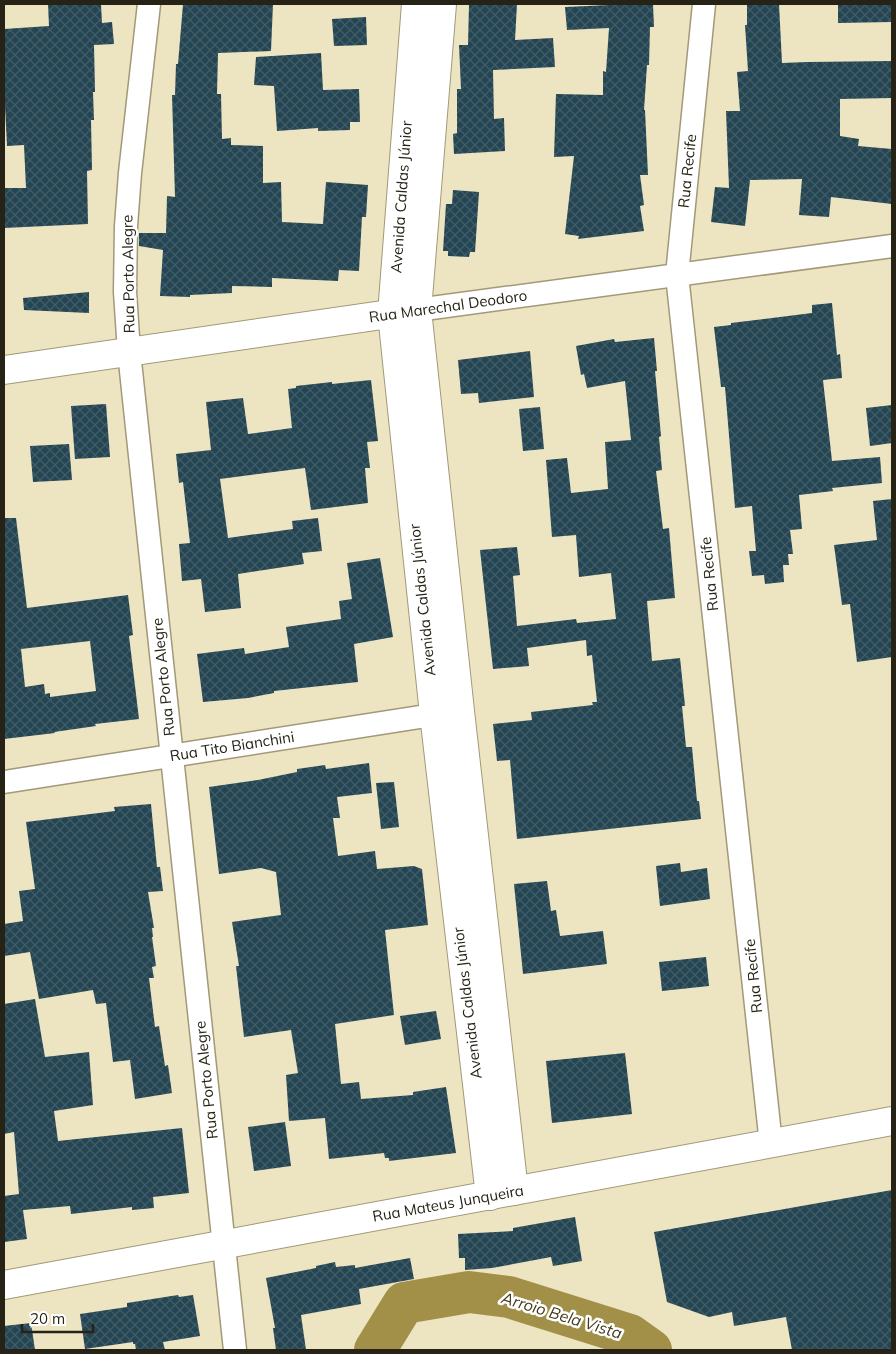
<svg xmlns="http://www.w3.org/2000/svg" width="896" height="1354" font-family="Mulish,sans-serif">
  <defs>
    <pattern id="building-cross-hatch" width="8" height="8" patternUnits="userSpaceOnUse" patternTransform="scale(1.25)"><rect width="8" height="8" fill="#244553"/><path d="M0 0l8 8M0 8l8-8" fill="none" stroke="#435d67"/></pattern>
  </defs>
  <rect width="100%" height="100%" fill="#ede4c2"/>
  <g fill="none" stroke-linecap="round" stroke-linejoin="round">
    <!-- river -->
    <polyline stroke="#a29048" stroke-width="42" points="375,1350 404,1303 469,1292 509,1297 630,1335 651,1350"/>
  </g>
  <!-- building -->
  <g fill="url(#building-cross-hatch)" fill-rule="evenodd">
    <polygon points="48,4 101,4 102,23 112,22 114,44 94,45 95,92 93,92 94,120 91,120 92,170 87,171 88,224 4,228 4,188 26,188 24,145 7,146 5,106 4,106 4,29 49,26"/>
    <polygon points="183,4 273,4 271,51 218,53 217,94 221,94 222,139 231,138 231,145 263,146 263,183 281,182 282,222 323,224 326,182 368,185 366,217 362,217 359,271 339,270 338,281 272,278 272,287 232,286 232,293 190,295 190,297 160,296 163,250 139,246 139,233 166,233 167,196 175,197 172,95 175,95 176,64 178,64"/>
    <polygon points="469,4 517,4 515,40 553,38 555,67 493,70 494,119 504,118 505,151 454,154 453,134 457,133 457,89 461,89 459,45 468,45"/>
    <polygon points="609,4 653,4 654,27 650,27 649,65 647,65 644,110 645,110 648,175 640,175 644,205 640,206 644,231 578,239 579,236 565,234 574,156 554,157 556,94 603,95 603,71 606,72 609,28 567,30 565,7 609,5"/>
    <polygon points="747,4 779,4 782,63 807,62 892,61 892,98 840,99 840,136 859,139 858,146 892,149 892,204 831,197 829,217 799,215 802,179 750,180 745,226 711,222 715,187 729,188 726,111 740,111 737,72 748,71 745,25 747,25"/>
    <polygon points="838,4 892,4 892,22 838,23"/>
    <polygon points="366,17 367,45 334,46 332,19"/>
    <polygon points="321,53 323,90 359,89 360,122 350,122 350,130 318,131 318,128 277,131 274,86 254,85 256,57"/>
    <polygon points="453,190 479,192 475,252 470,252 469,257 448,256 448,251 443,251 446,204 452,204"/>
    <polygon points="89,292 89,313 24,310 23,298"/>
    <polygon points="832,303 837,355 840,354 842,378 823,380 832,461 880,457 882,483 832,488 833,491 799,495 802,529 790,530 793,554 788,554 789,565 783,565 784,582 765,584 764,575 752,576 749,551 756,551 752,506 735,508 725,387 721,387 714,327 731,325 731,323 812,313 812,305"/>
    <polygon points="654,338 657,371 655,371 661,436 659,437 662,470 656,471 663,529 669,528 675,598 647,601 652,661 680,658 685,706 682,706 686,747 692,747 697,801 699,801 701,819 517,839 510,760 497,761 493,724 532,720 531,712 593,705 592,702 597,702 592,655 587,656 586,640 527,648 529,666 493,669 480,550 517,547 520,575 513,576 517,626 576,619 577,623 616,619 611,573 579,577 576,535 552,537 546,460 567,458 571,493 608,489 605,442 631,440 625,381 587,388 584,374 581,375 576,346 614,339 615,342"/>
    <polygon points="530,351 534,397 479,403 478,393 461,394 458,360"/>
    <polygon points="371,380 378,441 367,442 370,468 365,468 368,503 311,510 305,468 220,479 228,538 293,529 292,521 318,518 322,551 302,553 304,564 238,574 241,608 205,612 201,579 182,581 179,544 190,543 183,482 179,483 176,454 211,450 206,402 243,398 248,434 292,428 288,389 296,388 296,386 332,382 332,384"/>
    <polygon points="106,404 110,457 75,459 71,406"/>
    <polygon points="892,405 892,443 870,446 866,408"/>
    <polygon points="540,407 544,449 523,451 519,409"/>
    <polygon points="69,444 72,480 33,482 30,446"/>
    <polygon points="892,499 892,657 857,662 850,604 842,605 834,545 877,540 873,501"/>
    <path d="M 4,518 L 16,518 L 27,608 L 128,595 L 133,635 L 129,636 L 139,719 L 95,724 L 96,726 L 54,732 L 55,733 L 4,739 ZM 90,641 L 96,691 L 50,697 L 50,693 L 45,694 L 44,684 L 25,687 L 21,649 Z"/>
    <polygon points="380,558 393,637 354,644 358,682 274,691 274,693 248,698 203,702 197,654 244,648 245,654 289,647 286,627 341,619 339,601 352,599 347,563"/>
    <polygon points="369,763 372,793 337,797 340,818 333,818 338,856 375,851 377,869 414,866 422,869 428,925 385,930 394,1015 335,1024 341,1084 359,1082 361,1099 413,1095 413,1092 446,1087 456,1153 389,1161 389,1158 385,1158 384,1153 329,1159 325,1118 289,1121 286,1075 298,1073 291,1030 244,1037 236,966 239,966 232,922 281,915 276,872 261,868 219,874 209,787 258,780 297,772 297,769 325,765 326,769"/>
    <polygon points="394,782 399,827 381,829 376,783"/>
    <polygon points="151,804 157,867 160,867 163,891 148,892 154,928 152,928 153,937 152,937 156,966 152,967 154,978 149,978 155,1027 159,1026 165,1066 168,1065 172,1093 135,1099 130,1060 113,1062 106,1003 96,1004 93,990 39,999 30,952 4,956 4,924 23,921 19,891 35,889 26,822 115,811 114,807"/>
    <polygon points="680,863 681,872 707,868 710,899 660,906 656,866"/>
    <polygon points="547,881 551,911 556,910 560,936 603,931 607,964 523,974 514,884"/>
    <polygon points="706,957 709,986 662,991 659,962"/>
    <polygon points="35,999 45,1057 89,1052 93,1105 54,1111 58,1141 182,1128 189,1193 153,1197 154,1208 132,1210 132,1207 71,1214 70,1206 23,1210 27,1239 4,1242 4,1196 19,1194 14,1132 4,1134 4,1004"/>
    <polygon points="436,1011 441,1039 405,1045 400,1016"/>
    <polygon points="625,1053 632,1114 552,1123 546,1061"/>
    <polygon points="285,1122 291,1166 254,1171 248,1127"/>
    <polygon points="892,1190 892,1350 792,1350 786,1317 734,1326 732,1312 709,1317 667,1302 654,1232"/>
    <polygon points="575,1217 582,1261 553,1266 551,1257 492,1268 465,1270 465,1258 459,1258 458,1234 513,1231 513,1228"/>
    <polygon points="410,1258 414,1279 359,1289 361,1304 301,1315 306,1350 276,1350 273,1328 275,1328 266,1278 316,1268 316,1266 335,1262 336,1267 355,1265 355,1268"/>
    <polygon points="178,1295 179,1297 193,1295 200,1336 163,1342 165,1350 136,1350 135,1344 133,1344 133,1342 85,1349 80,1314 127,1307 127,1303"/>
    <polygon points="31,1323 35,1350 4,1350 4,1326"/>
  </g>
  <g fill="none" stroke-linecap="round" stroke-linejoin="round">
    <!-- street casing -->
    <g stroke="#a19979" stroke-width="25">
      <g id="street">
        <polyline points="149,4 130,173 126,226 125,292 129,352 235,1350"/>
        <polyline points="704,4 677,275 771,1144"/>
        <polyline points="417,310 892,246"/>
        <polyline points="4,782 452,712"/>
      </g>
    </g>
    <!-- secondary casing -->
    <g stroke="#a19979" stroke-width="30">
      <g id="secondary">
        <polyline points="416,4 392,314 434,714 490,1196"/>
        <polyline points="442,4 417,310 460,711 514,1191"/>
        <polyline points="4,370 410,311"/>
        <polyline points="4,1285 892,1121"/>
      </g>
    </g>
    <!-- street -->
    <use href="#street" stroke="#fff" stroke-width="22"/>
    <!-- secondary -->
    <use href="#secondary" stroke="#fff" stroke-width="28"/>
  </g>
  <g text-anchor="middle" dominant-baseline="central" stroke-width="5" stroke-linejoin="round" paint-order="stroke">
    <!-- street labels -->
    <g font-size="15" fill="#262316" stroke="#fff">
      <text transform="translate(687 171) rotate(-84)">Rua Recife</text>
      <text transform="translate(401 197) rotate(-86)">Avenida Caldas Júnior</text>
      <text transform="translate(128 274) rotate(-91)">Rua Porto Alegre</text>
      <text transform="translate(448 306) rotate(-8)">Rua Marechal Deodoro</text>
      <text transform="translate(709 574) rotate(-96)">Rua Recife</text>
      <text transform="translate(422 600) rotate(-96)">Avenida Caldas Júnior</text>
      <text transform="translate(163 677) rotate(-96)">Rua Porto Alegre</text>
      <text transform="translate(232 746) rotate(-9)">Rua Tito Bianchini</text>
      <text transform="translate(753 976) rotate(-96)">Rua Recife</text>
      <text transform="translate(467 1003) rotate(-97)">Avenida Caldas Júnior</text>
      <text transform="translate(206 1080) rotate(-96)">Rua Porto Alegre</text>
      <text transform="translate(448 1203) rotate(-10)">Rua Mateus Junqueira</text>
    </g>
    <!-- water labels -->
    <g font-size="16" font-style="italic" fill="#423a1a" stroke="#fff">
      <text transform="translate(562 1315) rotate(17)">Arroio Bela Vista</text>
    </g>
  </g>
  <!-- border -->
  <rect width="896" height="1354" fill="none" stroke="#262316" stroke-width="10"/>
  <!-- scale -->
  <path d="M22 1324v8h71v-8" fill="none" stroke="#262316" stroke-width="2.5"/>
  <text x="30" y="1324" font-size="15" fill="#262316" stroke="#ffffff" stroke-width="4" paint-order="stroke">20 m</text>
</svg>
